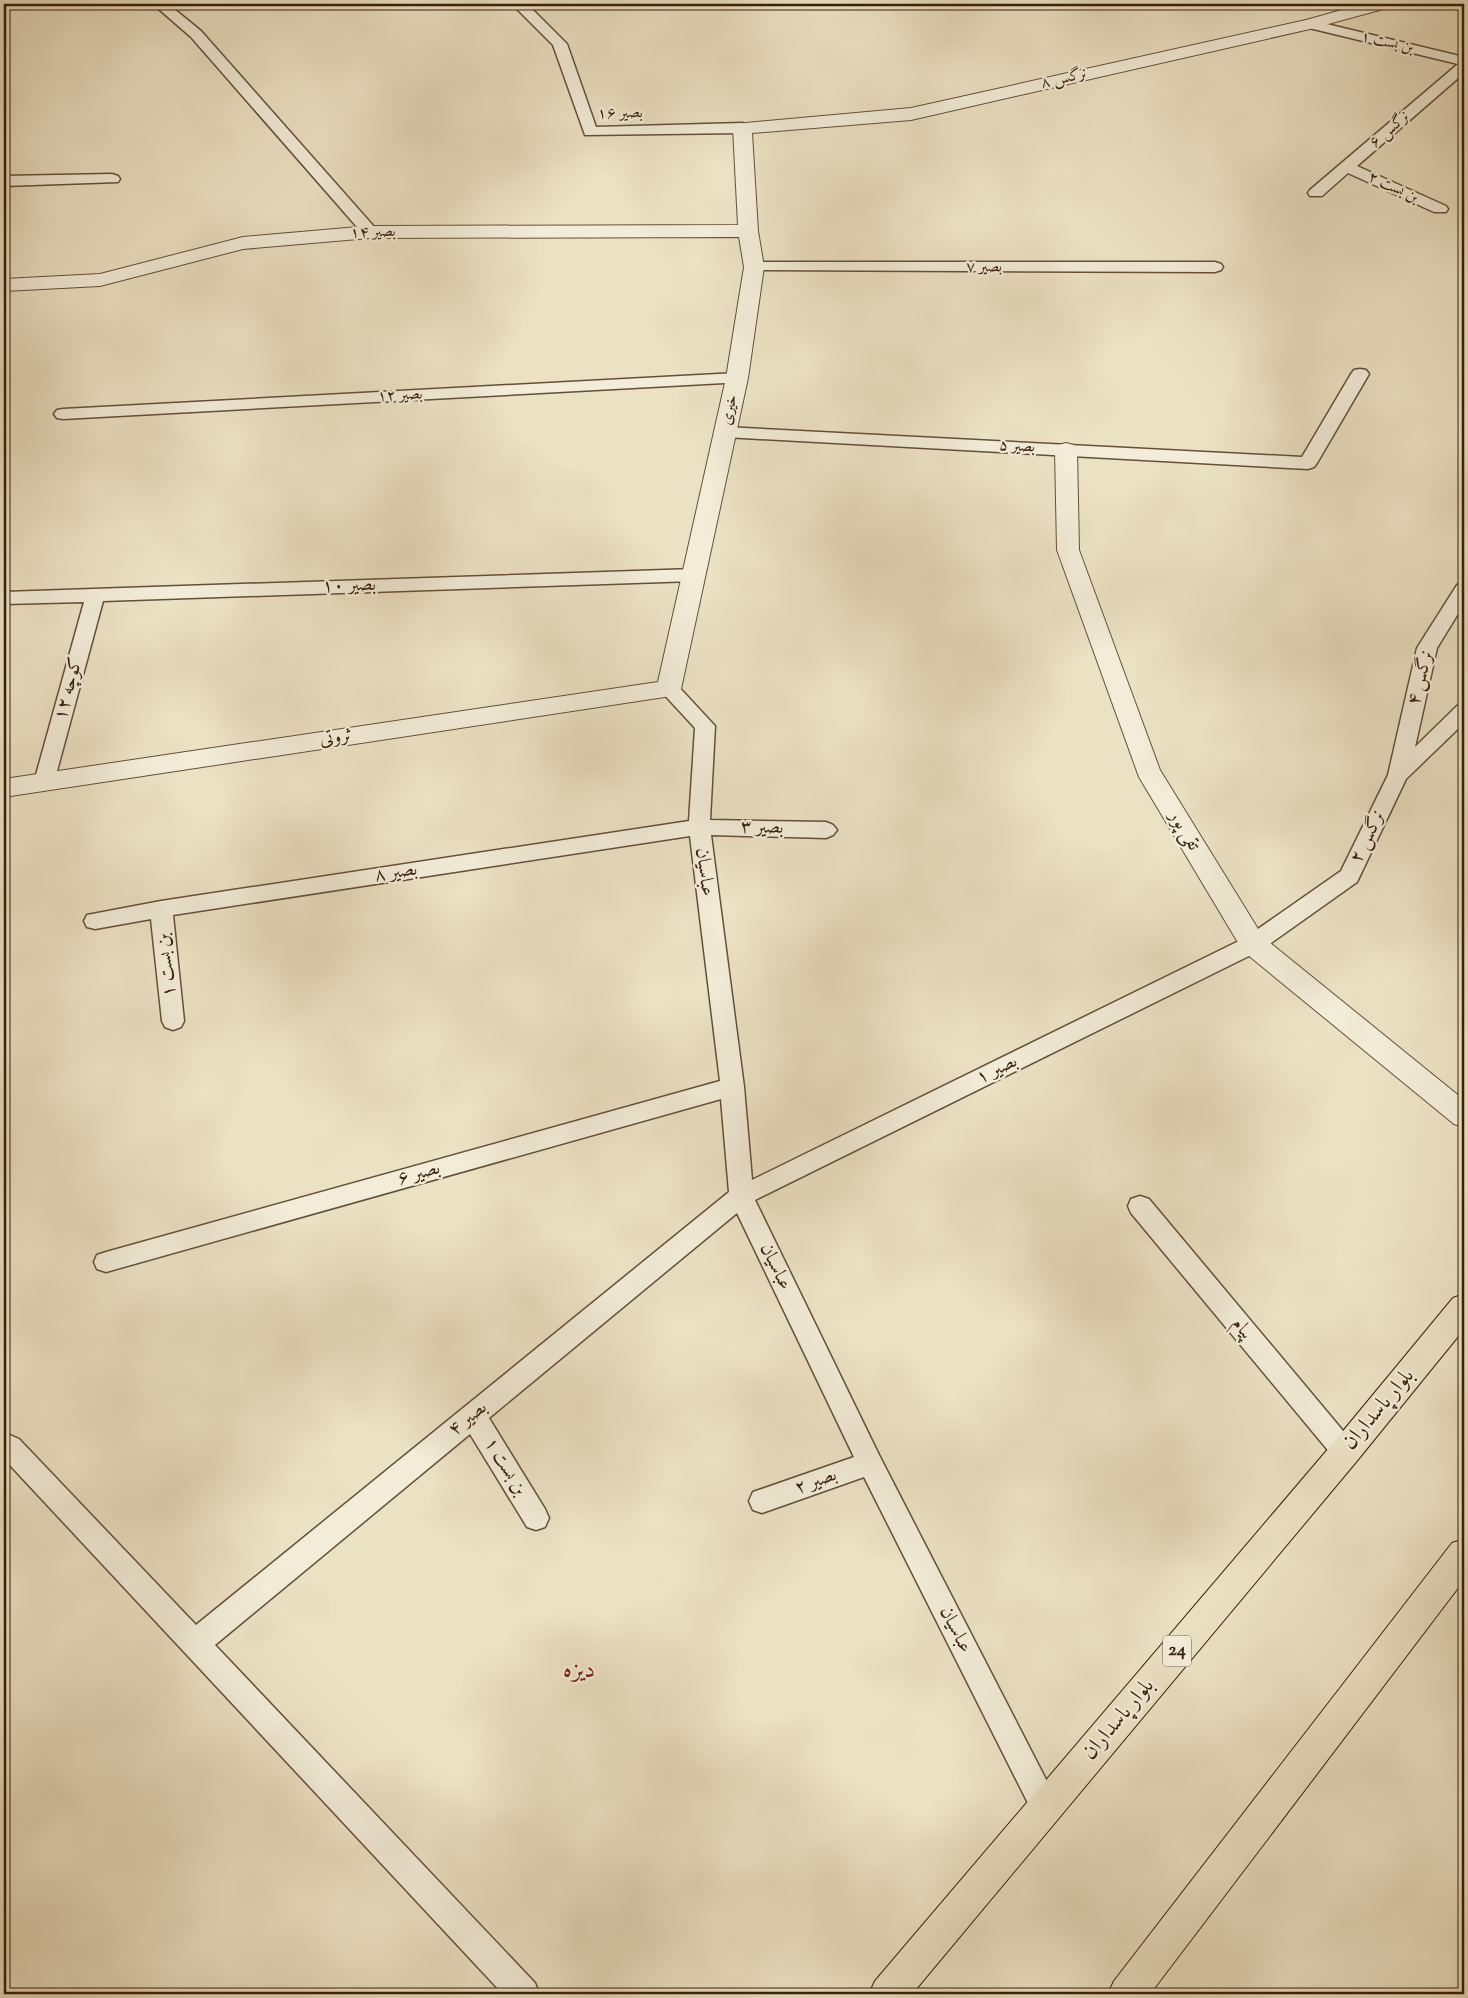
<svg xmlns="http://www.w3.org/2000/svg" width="1468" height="1998" font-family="'Sorts Mill Goudy',Amiri,serif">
  <rect width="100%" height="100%" fill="#ebe1c3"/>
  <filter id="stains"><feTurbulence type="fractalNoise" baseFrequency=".004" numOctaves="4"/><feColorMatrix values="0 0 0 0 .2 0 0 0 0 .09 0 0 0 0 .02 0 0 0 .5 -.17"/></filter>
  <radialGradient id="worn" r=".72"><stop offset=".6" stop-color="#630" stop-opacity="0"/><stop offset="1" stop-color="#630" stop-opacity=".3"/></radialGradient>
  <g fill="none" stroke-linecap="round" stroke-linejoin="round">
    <!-- service casing -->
    <g stroke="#645038" stroke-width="3">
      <g id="service">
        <polygon points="153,4 168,4 201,31 376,229 378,232 376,235 364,235 191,37"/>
        <polygon points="512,4 527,4 567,44 596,127 742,123 747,125 750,128 747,131 742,133 585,135 553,45"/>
        <polygon points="1310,20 1464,57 1464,73 1357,166 1446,206 1448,209 1446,212 1434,212 1348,173 1322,196 1310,196 1308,193 1310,190 1458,64 1305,27 1303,24 1305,21"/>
        <polygon points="112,174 118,176 120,179 118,182 4,186 4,176"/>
        <polygon points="754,262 1215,262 1221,264 1223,267 1221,270 1215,272 748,270 746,267 748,264"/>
        <polygon points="1360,369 1366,370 1369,374 1317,463 1314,467 1308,469 725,437 719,436 716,432 719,428 725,427 1302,457 1351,374 1354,370"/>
        <polygon points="737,373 743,374 746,378 743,382 63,419 57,418 54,414 57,410 63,409"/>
        <polygon points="694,569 701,571 703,575 701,579 694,581 103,601 54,782 51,787 44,789 37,787 34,782 84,602 4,604 4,592"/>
        <polygon points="1464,583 1464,604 1437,648 1415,747 1457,706 1464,704 1464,723 1406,779 1357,882 1261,950 755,1200 879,1455 1055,1797 1060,1807 1055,1817 1045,1822 1035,1817 864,1477 762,1513 753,1510 749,1501 753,1492 854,1457 737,1213 489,1418 545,1509 549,1518 545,1527 536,1530 527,1527 470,1434 215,1645 535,1983 539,1994 503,1994 7,1462 4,1464 4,1438 10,1435 19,1439 196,1625 729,1192 721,1099 106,1272 97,1269 94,1262 97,1255 106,1252 720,1081 690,836 173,915 184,1021 181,1027 173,1030 165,1027 162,1021 151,919 95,929 87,927 84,921 87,915 161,901 689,821 695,728 659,689 662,684 669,682 676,684 715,726 710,820 826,822 833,825 837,830 833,835 826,838 711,835 744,1087 752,1180 1245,938 1341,871 1388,775 1417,648 1457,585"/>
        <polygon points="1140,1196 1149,1199 1354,1444 1358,1452 1354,1460 1345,1464 1336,1460 1131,1213 1128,1206 1131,1199"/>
      </g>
    </g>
    <!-- minor casing -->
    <g stroke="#645038" stroke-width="2">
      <g id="minor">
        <polygon points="1363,4 1390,4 1387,8 1310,29 911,120 752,133 758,231 764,267 748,378 681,689 678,695 4,797 4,779 658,682 726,378 744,267 739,237 370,238 243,249 100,286 4,291 4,279 100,274 243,237 370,226 738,225 733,128 735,124 911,108 1306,20"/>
        <polygon points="1066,443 1074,445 1077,450 1079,550 1160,770 1263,937 1464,1100 1464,1127 1454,1124 1243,951 1139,777 1057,550 1055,450 1058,445"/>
      </g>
    </g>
    <!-- trunk casing -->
    <g stroke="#371f09" stroke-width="2">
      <g id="trunk">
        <polygon points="1464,1294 1464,1329 1356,1462 912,1994 869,1994 875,1981 1334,1442 1453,1298"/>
        <polygon points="1464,1539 1464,1580 1150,1994 1108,1994 1114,1981 1452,1543"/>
      </g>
    </g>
    <!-- service -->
    <use href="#service" fill="#f2ecd8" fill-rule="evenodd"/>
    <!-- minor -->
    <use href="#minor" fill="#f2ecd8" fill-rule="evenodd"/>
    <!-- trunk -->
    <use href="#trunk" fill="#ebe1c3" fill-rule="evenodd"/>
  </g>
  <g text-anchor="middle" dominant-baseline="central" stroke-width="4.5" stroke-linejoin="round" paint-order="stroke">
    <!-- far-street labels -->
    <g font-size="16" fill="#371f09" stroke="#f2ecd8">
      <text transform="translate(1387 43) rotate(13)">بن بست ۱</text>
      <text transform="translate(1064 79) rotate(-13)">نرگس ۸</text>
      <text transform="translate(620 114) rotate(-1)">بصیر ۱۶</text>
      <text transform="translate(1390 130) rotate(-41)">نرگس ۶</text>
      <text transform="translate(1393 188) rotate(25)">بن بست ۲</text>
      <text transform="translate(373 233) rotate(-2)">بصیر ۱۴</text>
      <text x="984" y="267">بصیر ۷</text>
      <text transform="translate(400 396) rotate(-3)">بصیر ۱۲</text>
      <text transform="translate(730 410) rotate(-78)">خیری</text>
      <text transform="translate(1017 447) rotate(3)">بصیر ۵</text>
    </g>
    <!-- shield labels -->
    <rect fill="#f2ecd8" stroke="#6f5c47" stroke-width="1" x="1163" y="1635.5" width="28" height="31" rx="4"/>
    <g font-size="18" font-weight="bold" fill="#371f09">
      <text x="1177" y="1651">24</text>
    </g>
    <!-- street labels -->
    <g font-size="19" fill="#371f09" stroke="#f2ecd8">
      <text transform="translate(349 586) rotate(-2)">بصیر ۱۰</text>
      <text transform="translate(1421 678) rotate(-75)">نرگس ۴</text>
      <text transform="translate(69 689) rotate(-75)">کوچه ۱۲</text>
      <text transform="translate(336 738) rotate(-9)">ثروتی</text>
      <text transform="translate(762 828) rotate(1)">بصیر ۳</text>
      <text transform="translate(1184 831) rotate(59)">تقی پور</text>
      <text transform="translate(1368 837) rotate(-64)">نرگس ۲</text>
      <text transform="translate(704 872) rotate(83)">عباسیان</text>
      <text transform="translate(396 873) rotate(-9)">بصیر ۸</text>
      <text transform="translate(167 965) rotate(-96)">بن بست ۱</text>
      <text transform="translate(997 1070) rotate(-26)">بصیر ۱</text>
      <text transform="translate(419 1174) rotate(-16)">بصیر ۶</text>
      <text transform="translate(775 1267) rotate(64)">عباسیان</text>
      <text transform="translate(1242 1329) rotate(50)">پیام</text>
      <text transform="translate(468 1419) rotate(-39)">بصیر ۴</text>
      <text transform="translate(505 1467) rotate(59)">بن بست ۱</text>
      <text transform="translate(816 1482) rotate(-20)">بصیر ۲</text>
      <text transform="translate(955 1630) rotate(63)">عباسیان</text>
    </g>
    <!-- near-street labels -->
    <g font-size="22" fill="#371f09" stroke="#f2ecd8">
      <text transform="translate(1379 1410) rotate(-50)">بلوار پاسداران</text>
      <text transform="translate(1119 1720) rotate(-50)">بلوار پاسداران</text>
    </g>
    <!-- near-quarter labels -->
    <g font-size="25" fill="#7a1f14" stroke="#f2ecd8">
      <text x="579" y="1671">دیزه</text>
    </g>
  </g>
  <!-- margin -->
  <rect width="1468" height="1998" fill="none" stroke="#ebe1c3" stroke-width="20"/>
  <rect x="5" y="5" width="1458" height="1988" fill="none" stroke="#371f09" stroke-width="2.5"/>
  <rect x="10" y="10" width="1448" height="1978" fill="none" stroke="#371f09"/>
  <rect width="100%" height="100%" filter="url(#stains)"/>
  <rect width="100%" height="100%" fill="url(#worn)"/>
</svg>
